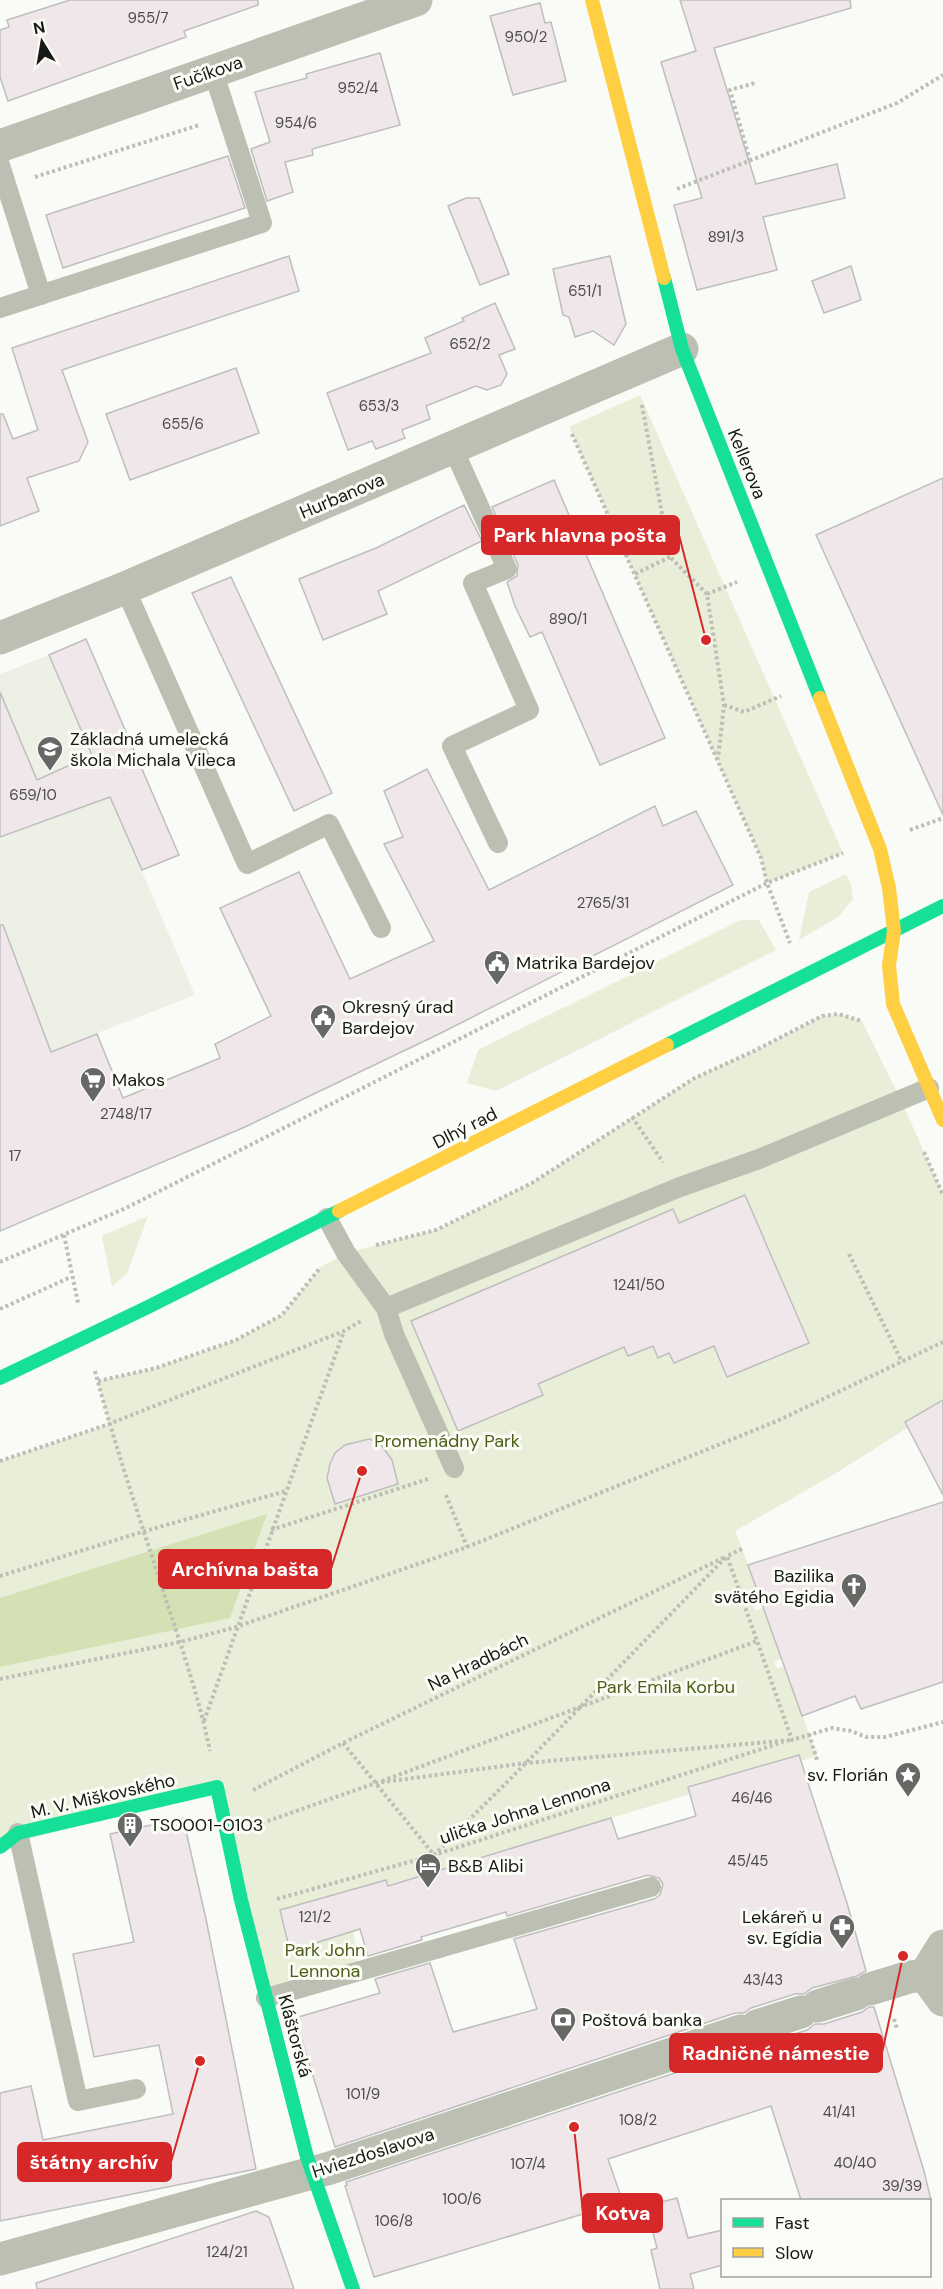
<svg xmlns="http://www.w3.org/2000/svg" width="943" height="2289" font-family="'DM Sans',sans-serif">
  <rect width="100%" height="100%" fill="#f9fbf7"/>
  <!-- built -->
  <polygon fill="#ecf0e5" points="49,655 195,995 0,1071 0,674"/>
  <!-- green -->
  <g fill="#e8eed8">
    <polygon points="640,395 843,853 767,883 761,858 569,427"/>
    <polygon points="846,874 851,884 853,899 838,917 799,940 809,892"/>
    <polygon points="741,920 759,920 776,950 496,1091 467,1083 478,1050"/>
    <polygon points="838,1014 862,1021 901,1100 943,1195 943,1405 838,1472 735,1531 762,1600 753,1603 755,1610 764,1608 783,1658 774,1662 777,1668 785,1667 817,1756 345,1898 353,1931 360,1972 266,1998 217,1788 0,1847 0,1461 109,1424 98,1381 156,1368 236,1340 282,1315 321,1267 346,1253 436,1230 532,1183 693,1079 756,1050 822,1016"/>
    <polygon points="148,1216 127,1274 112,1286 102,1236"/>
  </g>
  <!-- water -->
  <polygon fill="#d5e1b4" points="267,1514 230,1618 0,1667 0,1598"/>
  <!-- building -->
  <g fill="#f0e7eb" stroke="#bfbebe" stroke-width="1.5">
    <polygon points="70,0 258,0 258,5 184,31 186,37 8,101 0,77 0,30 9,27 7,20"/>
    <polygon points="680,0 850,0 851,8 714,48 756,184 837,164 845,198 763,217 777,270 697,290 674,205 702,198 661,62 696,51"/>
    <polygon points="540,3 545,23 551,22 566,81 513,95 490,16"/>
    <polygon points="380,53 400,125 312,149 313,155 285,162 293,192 267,201 251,149 270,142 255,92 307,78 306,74"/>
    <polygon points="228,156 245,208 63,268 46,215"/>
    <polygon points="466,198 479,198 509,274 480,285 448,206"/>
    <polygon points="289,256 299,291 62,370 88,442 79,461 27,478 39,511 0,526 0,414 3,414 13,439 38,430 12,348"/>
    <polygon points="610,256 626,324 614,345 593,331 575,337 569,317 563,315 553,269"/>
    <polygon points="851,266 861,300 824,313 812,281"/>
    <polygon points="495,303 515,349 499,355 507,374 501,385 487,390 476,386 426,406 430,419 402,430 405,438 376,449 372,441 348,450 327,393 431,353 425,338 464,321 462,318"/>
    <polygon points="236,368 259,433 130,480 106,414"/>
    <polygon points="943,478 943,815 816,535"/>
    <polygon points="554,480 665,738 600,765 542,632 530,637 515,606 507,582 517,576 518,565 492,507"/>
    <polygon points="464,505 482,541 378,591 387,614 323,640 299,579 376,548"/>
    <polygon points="231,577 332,793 294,811 192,593"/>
    <polygon points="86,639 179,855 142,870 110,797 0,837 0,692 37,780 92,755 49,655"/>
    <polygon points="427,769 489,890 655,806 663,826 696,811 733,885 439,1034 245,1127 0,1231 0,925 3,925 51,1052 97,1034 123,1098 220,1058 215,1044 271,1016 220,908 299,872 350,979 434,941 384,844 403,837 384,791"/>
    <polygon points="745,1195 809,1343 727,1377 714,1346 674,1363 669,1353 658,1358 653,1346 628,1356 624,1347 538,1384 543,1395 458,1431 411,1321 673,1209 679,1223"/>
    <polygon points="943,1400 943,1495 905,1422"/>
    <polygon points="369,1439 379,1442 392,1460 398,1484 335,1504 327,1478 330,1464 335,1453 345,1445"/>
    <polygon points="943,1502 943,1682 861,1709 855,1696 802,1716 748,1565"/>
    <polygon points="799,1755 847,1903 866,1971 857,1976 812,1988 804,1994 795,1994 751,2008 744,2013 735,2013 335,2147 295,2018 380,1993 375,1979 430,1963 453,2032 537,2009 514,1939 654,1899 660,1895 663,1884 659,1878 648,1875 507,1916 506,1912 421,1937 422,1940 368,1956 360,1929 290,1951 280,1910 386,1880 388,1886 611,1818 618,1839 696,1816 688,1787"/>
    <polygon points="183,1818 206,1919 256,2169 0,2221 0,2093 31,2086 43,2140 173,2114 159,2045 94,2057 73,1954 134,1942 110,1834"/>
    <polygon points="869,2007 874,2007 924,2171 931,2200 801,2200 771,2106 608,2159 620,2194 581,2206 583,2214 374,2277 345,2186 347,2185 346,2182 747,2049 754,2044 763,2044 807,2030 815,2024 824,2024 862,2012"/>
    <polygon points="677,2198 688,2238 723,2230 723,2265 690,2274 694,2289 660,2289 651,2250 657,2248 646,2206"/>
    <polygon points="256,2211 269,2217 294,2289 37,2289 36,2283"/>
  </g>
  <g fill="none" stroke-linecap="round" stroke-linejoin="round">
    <!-- path -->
    <g stroke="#bcbfb6" stroke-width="4" stroke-dasharray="3 3" stroke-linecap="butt">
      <polyline points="750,161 730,90 755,83"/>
      <polyline points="35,177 199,125"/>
      <polyline points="677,189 897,103 943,75"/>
      <polyline points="642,405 670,557 707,594 724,705 718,759"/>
      <polyline points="572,434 761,858 767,883 790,943"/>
      <polyline points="635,574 670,557"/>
      <polyline points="707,594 737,582"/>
      <polyline points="724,705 744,712 781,696"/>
      <polyline points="910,830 943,818"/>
      <polyline points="632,1117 663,1162"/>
      <polyline points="924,1152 943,1195"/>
      <polyline points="64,1235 78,1303"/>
      <polyline points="376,1245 436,1230 532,1183 693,1079 756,1050 822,1016 838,1014 862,1021"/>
      <polyline points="849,1254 902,1362"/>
      <polyline points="0,1262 126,1208 767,883 843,853"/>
      <polyline points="0,1309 71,1277"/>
      <path d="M 95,1371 C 116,1450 143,1528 168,1606 C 184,1654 200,1702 210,1751"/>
      <polyline points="98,1381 156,1368 236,1340 282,1315 320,1268"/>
      <polyline points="0,1461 109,1424 344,1331 361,1321"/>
      <polyline points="446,1495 467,1547"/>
      <polyline points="271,1530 428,1479"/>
      <polyline points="742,1549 727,1556 792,1740 832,1728 851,1731 866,1737 885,1737 943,1722"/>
      <polyline points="0,1576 145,1531 286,1491"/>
      <polyline points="0,1679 180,1642 236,1627 467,1547 777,1421 943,1342"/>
      <polyline points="204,1721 344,1331"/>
      <polyline points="809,1734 817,1760"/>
      <polyline points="343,1743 434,1855 526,1763 727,1556"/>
      <polyline points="382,1781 757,1641"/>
      <polyline points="253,1790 343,1743 725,1557"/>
      <polyline points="262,1823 376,1783 526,1763 792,1740"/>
      <polyline points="277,1899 434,1855 783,1742"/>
      <polyline points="894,2019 897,2029"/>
    </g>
    <!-- lane -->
    <g stroke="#bcc0b2" stroke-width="20">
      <polyline points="0,165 41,295"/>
      <polyline points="0,308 262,223 213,71"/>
      <polyline points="453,448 507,569 473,583 529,710 452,746 498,843"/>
      <polyline points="125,588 247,864 329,824 381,928"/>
      <polyline points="327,1218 346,1253 386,1308 394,1334 454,1468"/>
      <polyline points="386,1308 680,1187 759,1159 929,1088"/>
      <polyline points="18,1833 78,2101 136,2089"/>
      <polyline points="266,1998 651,1887"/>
    </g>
    <!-- street -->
    <g stroke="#bcc0b2" stroke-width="33">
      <polyline points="0,146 416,0"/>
      <polyline points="0,638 125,588 682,349"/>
      <polyline points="925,1975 943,1946"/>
      <polyline points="925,1975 943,2000"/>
      <polyline points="870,1989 909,1977 925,1975"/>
      <polyline points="818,2006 856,1994"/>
      <polyline points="757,2026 801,2012"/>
      <polyline points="0,2259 330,2168 741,2031"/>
    </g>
    <!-- fast -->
    <g stroke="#16e098" stroke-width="14">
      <polyline points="664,278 682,349 820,698"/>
      <polyline points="667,1045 943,906"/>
      <polyline points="0,1378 146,1308 339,1211"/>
      <polyline points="0,1847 18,1833 217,1787 241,1900 307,2157 353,2289"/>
    </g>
    <!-- slow -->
    <g stroke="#ffcf43" stroke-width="14">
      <polyline points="592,0 664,278"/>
      <polyline points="820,698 880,849 889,888 894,931 889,965 893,1004 943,1120"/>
      <polyline points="339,1211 667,1045"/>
    </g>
  </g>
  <!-- icons -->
  <defs>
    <g id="school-pin" transform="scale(1.35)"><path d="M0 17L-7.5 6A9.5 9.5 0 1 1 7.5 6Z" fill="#676865" stroke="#fafdf5"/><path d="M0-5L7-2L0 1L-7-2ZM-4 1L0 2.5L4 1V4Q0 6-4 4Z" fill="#fff"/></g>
    <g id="civic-pin" transform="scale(1.35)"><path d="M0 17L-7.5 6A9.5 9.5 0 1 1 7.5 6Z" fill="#676865" stroke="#fafdf5"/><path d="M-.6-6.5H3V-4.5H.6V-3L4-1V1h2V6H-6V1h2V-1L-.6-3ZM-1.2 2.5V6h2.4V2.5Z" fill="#fff"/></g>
    <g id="supermarket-pin" transform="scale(1.35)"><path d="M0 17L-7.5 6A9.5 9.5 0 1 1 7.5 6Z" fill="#676865" stroke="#fafdf5"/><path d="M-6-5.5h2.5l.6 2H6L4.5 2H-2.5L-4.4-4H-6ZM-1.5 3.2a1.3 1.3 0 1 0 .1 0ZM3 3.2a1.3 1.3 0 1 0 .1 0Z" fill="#fff"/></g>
    <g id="church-pin" transform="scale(1.35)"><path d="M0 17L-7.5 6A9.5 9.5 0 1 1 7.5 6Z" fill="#676865" stroke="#fafdf5"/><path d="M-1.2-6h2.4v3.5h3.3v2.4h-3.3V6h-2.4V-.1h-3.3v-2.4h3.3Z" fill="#fff"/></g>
    <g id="sight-pin" transform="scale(1.35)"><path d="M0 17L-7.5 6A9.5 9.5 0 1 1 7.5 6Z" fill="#676865" stroke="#fafdf5"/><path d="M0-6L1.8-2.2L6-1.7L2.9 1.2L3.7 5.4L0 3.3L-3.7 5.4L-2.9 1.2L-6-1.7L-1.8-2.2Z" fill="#fff"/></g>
    <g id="building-pin" transform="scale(1.35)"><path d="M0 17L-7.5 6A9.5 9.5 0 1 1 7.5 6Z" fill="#676865" stroke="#fafdf5"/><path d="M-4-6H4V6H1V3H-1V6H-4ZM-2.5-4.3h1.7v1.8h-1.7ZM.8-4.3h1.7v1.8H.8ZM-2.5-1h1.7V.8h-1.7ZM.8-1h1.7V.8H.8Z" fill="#fff"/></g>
    <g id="hotel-pin" transform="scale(1.35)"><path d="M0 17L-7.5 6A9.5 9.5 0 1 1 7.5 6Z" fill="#676865" stroke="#fafdf5"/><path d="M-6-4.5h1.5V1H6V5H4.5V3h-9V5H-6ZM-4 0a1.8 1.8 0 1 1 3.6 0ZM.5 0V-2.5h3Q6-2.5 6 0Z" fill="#fff"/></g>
    <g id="pharmacy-pin" transform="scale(1.35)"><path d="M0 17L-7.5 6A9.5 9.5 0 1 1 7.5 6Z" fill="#676865" stroke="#fafdf5"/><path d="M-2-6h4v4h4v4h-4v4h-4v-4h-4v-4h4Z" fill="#fff"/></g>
    <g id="bank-pin" transform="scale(1.35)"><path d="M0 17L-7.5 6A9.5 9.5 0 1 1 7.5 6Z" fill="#676865" stroke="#fafdf5"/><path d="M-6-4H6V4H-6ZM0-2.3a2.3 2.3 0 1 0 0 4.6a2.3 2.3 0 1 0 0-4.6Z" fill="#fff"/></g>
  </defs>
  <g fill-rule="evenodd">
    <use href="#school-pin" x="50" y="749"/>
    <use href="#civic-pin" x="497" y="963"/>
    <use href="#civic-pin" x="323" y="1017"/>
    <use href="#supermarket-pin" x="93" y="1080"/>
    <use href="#church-pin" x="854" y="1586"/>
    <use href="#sight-pin" x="908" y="1775"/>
    <use href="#building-pin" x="130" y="1825"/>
    <use href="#hotel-pin" x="428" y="1866"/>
    <use href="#pharmacy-pin" x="842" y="1927"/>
    <use href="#bank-pin" x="563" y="2020"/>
  </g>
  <g text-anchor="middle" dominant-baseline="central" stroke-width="6" stroke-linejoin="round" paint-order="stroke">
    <!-- number labels -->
    <g font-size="15" fill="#4e4c4b">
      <text x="148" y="18">955/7</text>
      <text x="526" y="37">950/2</text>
      <text x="358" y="88">952/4</text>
      <text x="296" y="123">954/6</text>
      <text x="726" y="237">891/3</text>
      <text x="585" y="291">651/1</text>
      <text x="470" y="344">652/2</text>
      <text x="379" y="406">653/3</text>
      <text x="183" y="424">655/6</text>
      <text x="568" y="619">890/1</text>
      <text x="33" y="795">659/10</text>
      <text x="603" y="903">2765/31</text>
      <text x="126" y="1114">2748/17</text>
      <text x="15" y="1156">17</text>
      <text x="639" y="1285">1241/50</text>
      <text x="752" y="1798">46/46</text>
      <text x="748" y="1861">45/45</text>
      <text x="315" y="1917">121/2</text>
      <text x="763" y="1980">43/43</text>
      <text x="363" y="2094">101/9</text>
      <text x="839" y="2112">41/41</text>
      <text x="638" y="2120">108/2</text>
      <text x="855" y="2163">40/40</text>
      <text x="528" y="2164">107/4</text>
      <text x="902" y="2186">39/39</text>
      <text x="462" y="2199">100/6</text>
      <text x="394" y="2221">106/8</text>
      <text x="227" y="2252">124/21</text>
    </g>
    <!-- street labels -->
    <g font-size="18" fill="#181916" stroke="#fafdf5">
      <text transform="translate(208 73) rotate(-19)">Fučíkova</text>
      <text transform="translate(747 464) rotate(68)">Kellerova</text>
      <text transform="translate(342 496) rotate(-23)">Hurbanova</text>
      <text transform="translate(465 1128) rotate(-27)">Dlhý rad</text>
      <text transform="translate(478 1662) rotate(-26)">Na Hradbách</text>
      <text transform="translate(103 1796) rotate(-13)">M. V. Miškovského</text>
      <text transform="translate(525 1811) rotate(-18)">ulička Johna Lennona</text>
      <text transform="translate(295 2036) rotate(75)">Kláštorská</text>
      <text transform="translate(373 2153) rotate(-18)">Hviezdoslavova</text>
    </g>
    <!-- poi labels -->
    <g font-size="18" fill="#181916" stroke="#fafdf5" text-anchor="start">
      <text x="70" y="739">Základná umelecká<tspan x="70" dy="21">škola Michala Vileca</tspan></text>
      <text x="516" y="963">Matrika Bardejov</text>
      <text x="342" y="1007">Okresný úrad<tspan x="342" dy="21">Bardejov</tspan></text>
      <text x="112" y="1080">Makos</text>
      <text x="834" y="1576" text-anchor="end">Bazilika<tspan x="834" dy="21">svätého Egidia</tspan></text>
      <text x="888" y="1775" text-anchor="end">sv. Florián</text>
      <text x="150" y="1825">TS0001-0103</text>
      <text x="448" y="1866">B&amp;B Alibi</text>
      <text x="822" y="1917" text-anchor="end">Lekáreň u<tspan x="822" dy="21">sv. Egídia</tspan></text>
      <text x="582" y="2020">Poštová banka</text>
    </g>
    <!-- park labels -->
    <g font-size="18" fill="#4e5c18" stroke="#fafdf5">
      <text x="447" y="1441">Promenádny Park</text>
      <text x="666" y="1687">Park Emila Korbu</text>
      <text x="325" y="1950">Park John<tspan x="325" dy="21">Lennona</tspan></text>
    </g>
  </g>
  <!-- callouts -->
  <path fill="none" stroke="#d62828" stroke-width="2" d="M706 640L679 535M362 1471L331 1569M903 1956L882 2053M200 2061L171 2162M574 2127L583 2213"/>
  <g fill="#d62828" stroke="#fafdf5" stroke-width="2">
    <circle cx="706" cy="640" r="6"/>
    <circle cx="362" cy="1471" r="6"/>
    <circle cx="903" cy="1956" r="6"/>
    <circle cx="200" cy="2061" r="6"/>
    <circle cx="574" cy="2127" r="6"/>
  </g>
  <g fill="#d62828" stroke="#d62828" stroke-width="2">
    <rect x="482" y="516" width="197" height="38" rx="6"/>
    <rect x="159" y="1550" width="172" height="38" rx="6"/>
    <rect x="670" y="2034" width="212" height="38" rx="6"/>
    <rect x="18" y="2143" width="153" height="38" rx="6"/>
    <rect x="583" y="2194" width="79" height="38" rx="6"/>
  </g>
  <g font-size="20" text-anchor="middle" font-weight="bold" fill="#fff">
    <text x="580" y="542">Park hlavna pošta</text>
    <text x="245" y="1576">Archívna bašta</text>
    <text x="776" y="2060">Radničné námestie</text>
    <text x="94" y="2169">štátny archív</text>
    <text x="623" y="2220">Kotva</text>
  </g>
  <!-- legend -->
  <rect x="721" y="2199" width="210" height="78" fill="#fafdf5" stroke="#a0a29c" stroke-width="1.5"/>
  <rect x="733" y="2218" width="30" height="9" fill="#16e098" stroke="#a0a29c" stroke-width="1.5"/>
  <text x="775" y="2229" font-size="18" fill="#181916">Fast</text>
  <rect x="733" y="2248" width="30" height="9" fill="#ffcf43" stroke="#a0a29c" stroke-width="1.5"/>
  <text x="775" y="2259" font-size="18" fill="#181916">Slow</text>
  <!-- north arrow -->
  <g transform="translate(42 42) rotate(349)" stroke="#fafdf5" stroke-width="4.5" paint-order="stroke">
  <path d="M0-4.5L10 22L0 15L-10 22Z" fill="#181916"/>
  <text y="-9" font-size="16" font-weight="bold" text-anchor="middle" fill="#181916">N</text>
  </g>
</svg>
